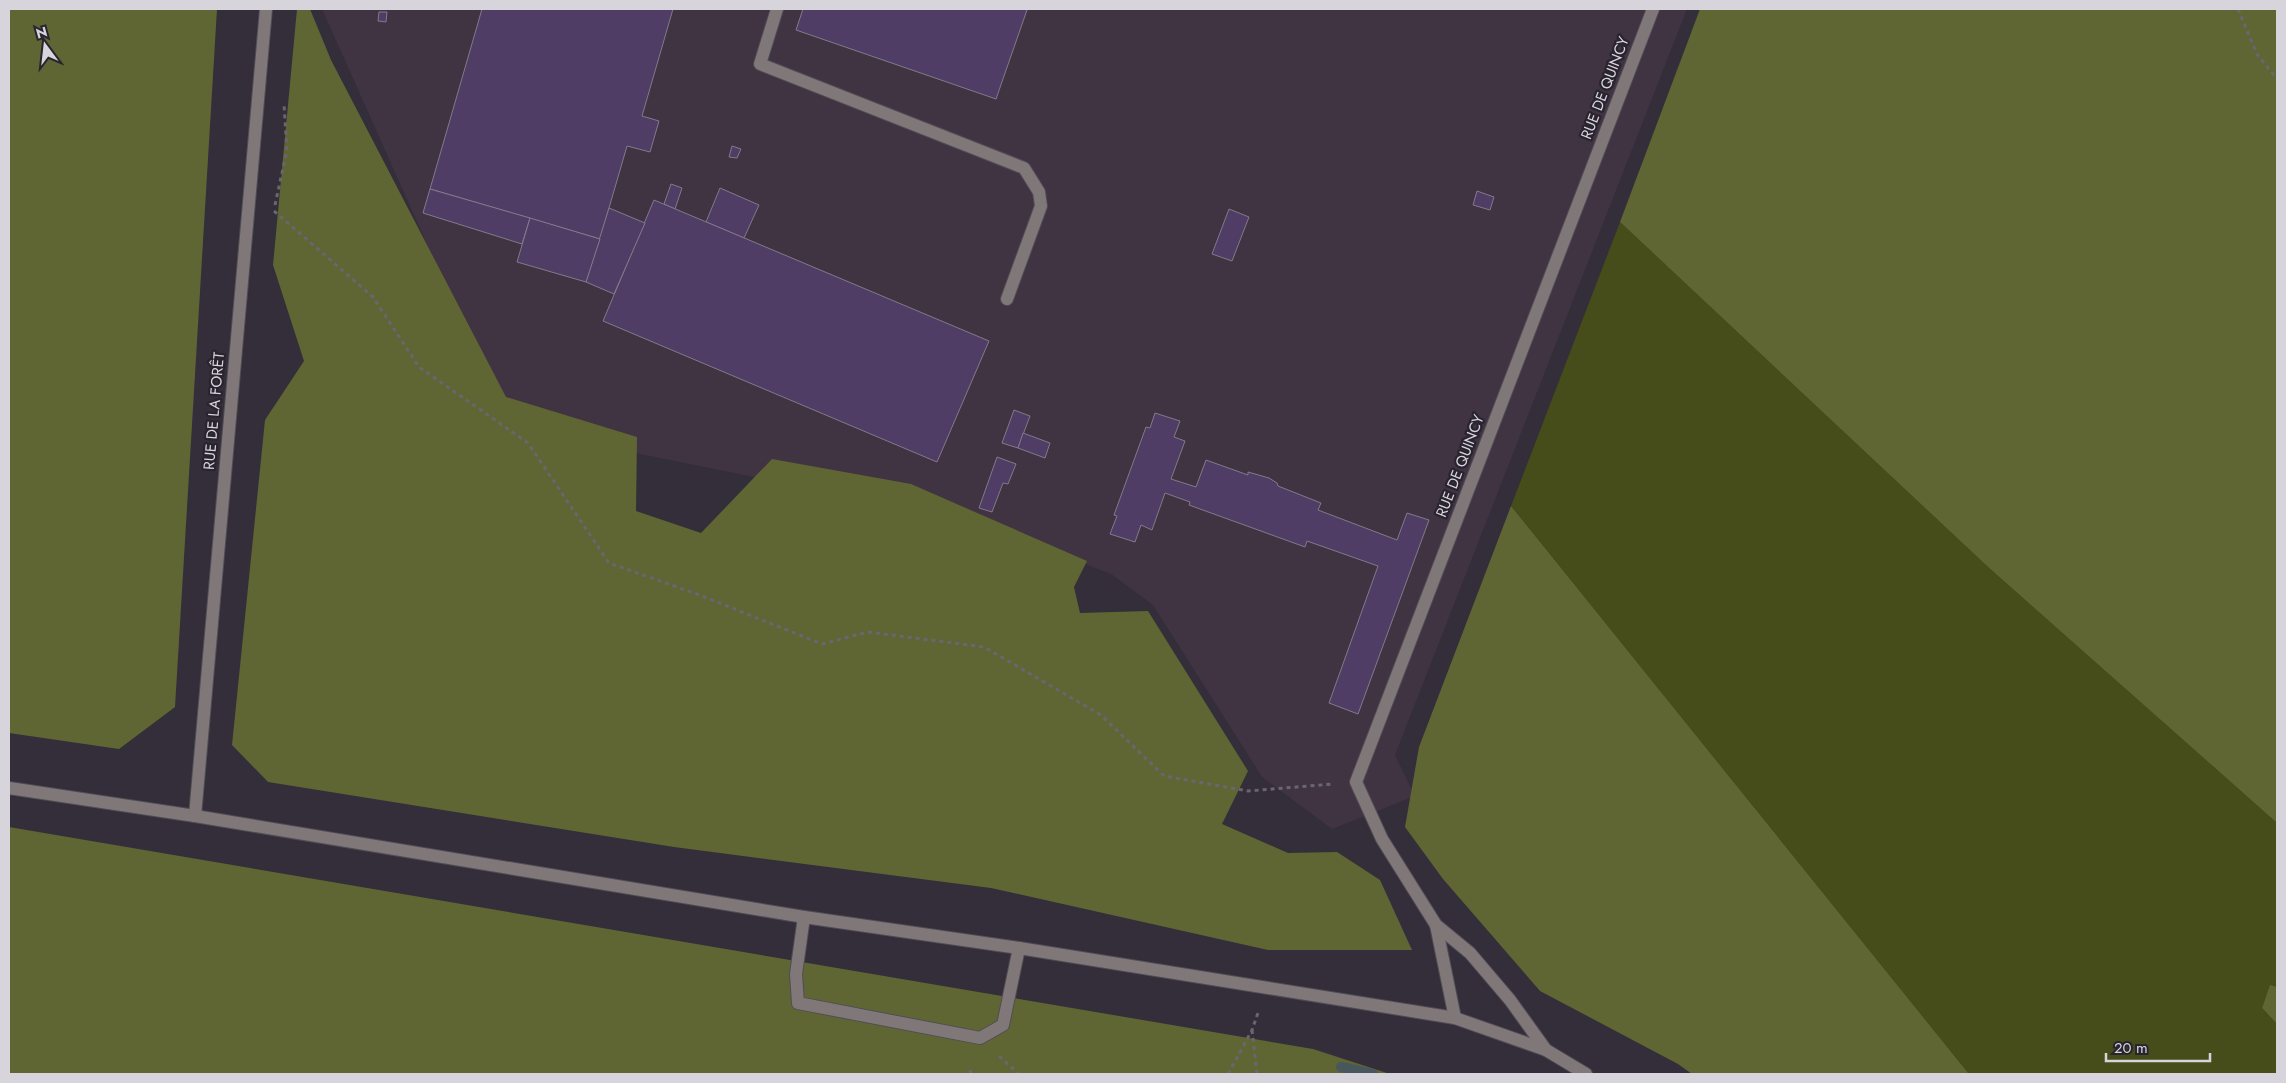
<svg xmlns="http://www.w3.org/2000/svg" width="2286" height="1083" font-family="Jost,sans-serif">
  <rect width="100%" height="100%" fill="#332e39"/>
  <!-- industrial -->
  <polygon fill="#403342" points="322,9 1687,9 1395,755 1415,796 1332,829 1262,777 1153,605 1111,574 972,521 526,431 496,399"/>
  <!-- green -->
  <polygon fill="#464c1a" points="1620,222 1988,567 2277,823 2277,987 2270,986 2262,1008 2277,1024 2277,1074 1969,1074 1511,506"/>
  <!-- forest -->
  <g fill="#5f6634">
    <polygon points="9,9 217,9 175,707 119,749 9,733"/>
    <polygon points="297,9 310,9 331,60 506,397 637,437 636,511 701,533 772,459 911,484 1087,561 1074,587 1080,613 1148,611 1248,771 1222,824 1288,853 1337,852 1380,880 1412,950 1268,950 991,888 674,847 268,782 232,745 265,420 304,361 273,265"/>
    <polygon points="1700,9 2277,9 2277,823 1988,567 1620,222"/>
    <polygon points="1511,506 1969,1074 1692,1074 1678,1064 1540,991 1443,879 1405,827 1419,747"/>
    <polygon points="9,827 1313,1049 1390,1074 9,1074"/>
    <polygon points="2270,985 2277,987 2277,1024 2262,1008"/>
  </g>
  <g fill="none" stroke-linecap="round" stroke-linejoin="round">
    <!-- stream -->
    <polyline stroke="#48575b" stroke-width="10" points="1341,1067 1373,1074"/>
  </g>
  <!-- building -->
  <g fill="#503d66" stroke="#817b89">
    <polygon points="482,9 673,9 642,116 659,121 650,152 627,146 600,239 430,189"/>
    <polygon points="803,9 1022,9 1027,10 996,99 796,30"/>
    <polygon points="379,12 387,12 386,22 378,21"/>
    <polygon points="732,146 741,149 737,158 729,157"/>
    <polygon points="671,184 682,188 675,209 664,204"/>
    <polygon points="720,188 759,205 744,238 706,222"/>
    <polygon points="430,189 530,218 522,244 423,213"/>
    <polygon points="1477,191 1494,197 1490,210 1473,205"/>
    <polygon points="654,200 989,341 937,462 603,321"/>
    <polygon points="609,208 645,223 614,294 586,282"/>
    <polygon points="1229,209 1249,217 1232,261 1212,254"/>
    <polygon points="530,218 600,239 586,282 517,262"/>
    <polygon points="1014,410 1030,416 1018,448 1002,443"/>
    <polygon points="1155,413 1180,421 1174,437 1185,441 1171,479 1196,487 1206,460 1248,475 1248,472 1269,478 1277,483 1278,486 1321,503 1318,510 1397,540 1407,513 1429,520 1358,714 1329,703 1378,566 1307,541 1305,547 1189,505 1190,502 1165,493 1152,530 1141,525 1135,542 1110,534 1117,516 1114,515 1146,427 1150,428"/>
    <polygon points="1023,433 1050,443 1045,458 1018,448"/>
    <polygon points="997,457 1016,464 1008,484 1003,483 992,512 979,508"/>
  </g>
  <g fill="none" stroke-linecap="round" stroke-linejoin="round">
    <!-- minor casing -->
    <g stroke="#514c56" stroke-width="14">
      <g id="minor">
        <polyline points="777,9 760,64 1024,168 1039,192 1041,206 1007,299"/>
        <polyline points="9,788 195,816 804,917 1019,948 1455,1018 1546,1050 1586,1074"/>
        <polyline points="195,816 266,9"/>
        <polyline points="804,917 796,974 798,1003 980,1038 1003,1025 1019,948"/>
        <polyline points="1436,925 1455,1018"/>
        <polyline points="1546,1050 1510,1000 1470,953 1436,925 1382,839 1356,782 1653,9"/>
      </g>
    </g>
    <!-- path -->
    <g stroke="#6a6670" stroke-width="3" stroke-dasharray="4 4" stroke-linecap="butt">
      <polyline points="2238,9 2257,54 2277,79"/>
      <polyline points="275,205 287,150 284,105"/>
      <polyline points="274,211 373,297 419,367 528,443 609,563 697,594 822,644 868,632 984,647 1101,715 1164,776 1248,791 1333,784"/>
      <polyline points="1252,1030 1257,1074"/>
      <polyline points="999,1056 1019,1074"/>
      <polyline points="970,1070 971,1074"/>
      <polyline points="1228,1074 1252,1030 1259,1010"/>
    </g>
    <!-- minor -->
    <use href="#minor" stroke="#807878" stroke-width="12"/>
  </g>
  <g text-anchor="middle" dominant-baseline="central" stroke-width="4.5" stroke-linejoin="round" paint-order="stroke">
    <!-- street labels -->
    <g font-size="15" fill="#d7d4dc" stroke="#29242f">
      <text transform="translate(1605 88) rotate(-69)">RUE DE QUINCY</text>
      <text transform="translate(214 411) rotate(-85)">RUE DE LA FORÊT</text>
      <text transform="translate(1460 466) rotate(-69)">RUE DE QUINCY</text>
    </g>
  </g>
  <!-- border -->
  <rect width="2286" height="1083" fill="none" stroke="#d7d4dc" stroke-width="20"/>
  <!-- north arrow -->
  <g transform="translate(45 45) rotate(345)" stroke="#29242f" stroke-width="4" paint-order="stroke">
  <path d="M0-4L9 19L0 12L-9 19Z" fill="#d7d4dc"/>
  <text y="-8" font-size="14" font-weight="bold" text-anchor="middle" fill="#d7d4dc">N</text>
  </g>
  <!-- scale -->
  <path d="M2106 1053v8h104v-8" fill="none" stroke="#d7d4dc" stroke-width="2.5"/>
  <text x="2114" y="1053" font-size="15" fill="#d7d4dc" stroke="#29242f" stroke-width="4" paint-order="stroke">20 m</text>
</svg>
